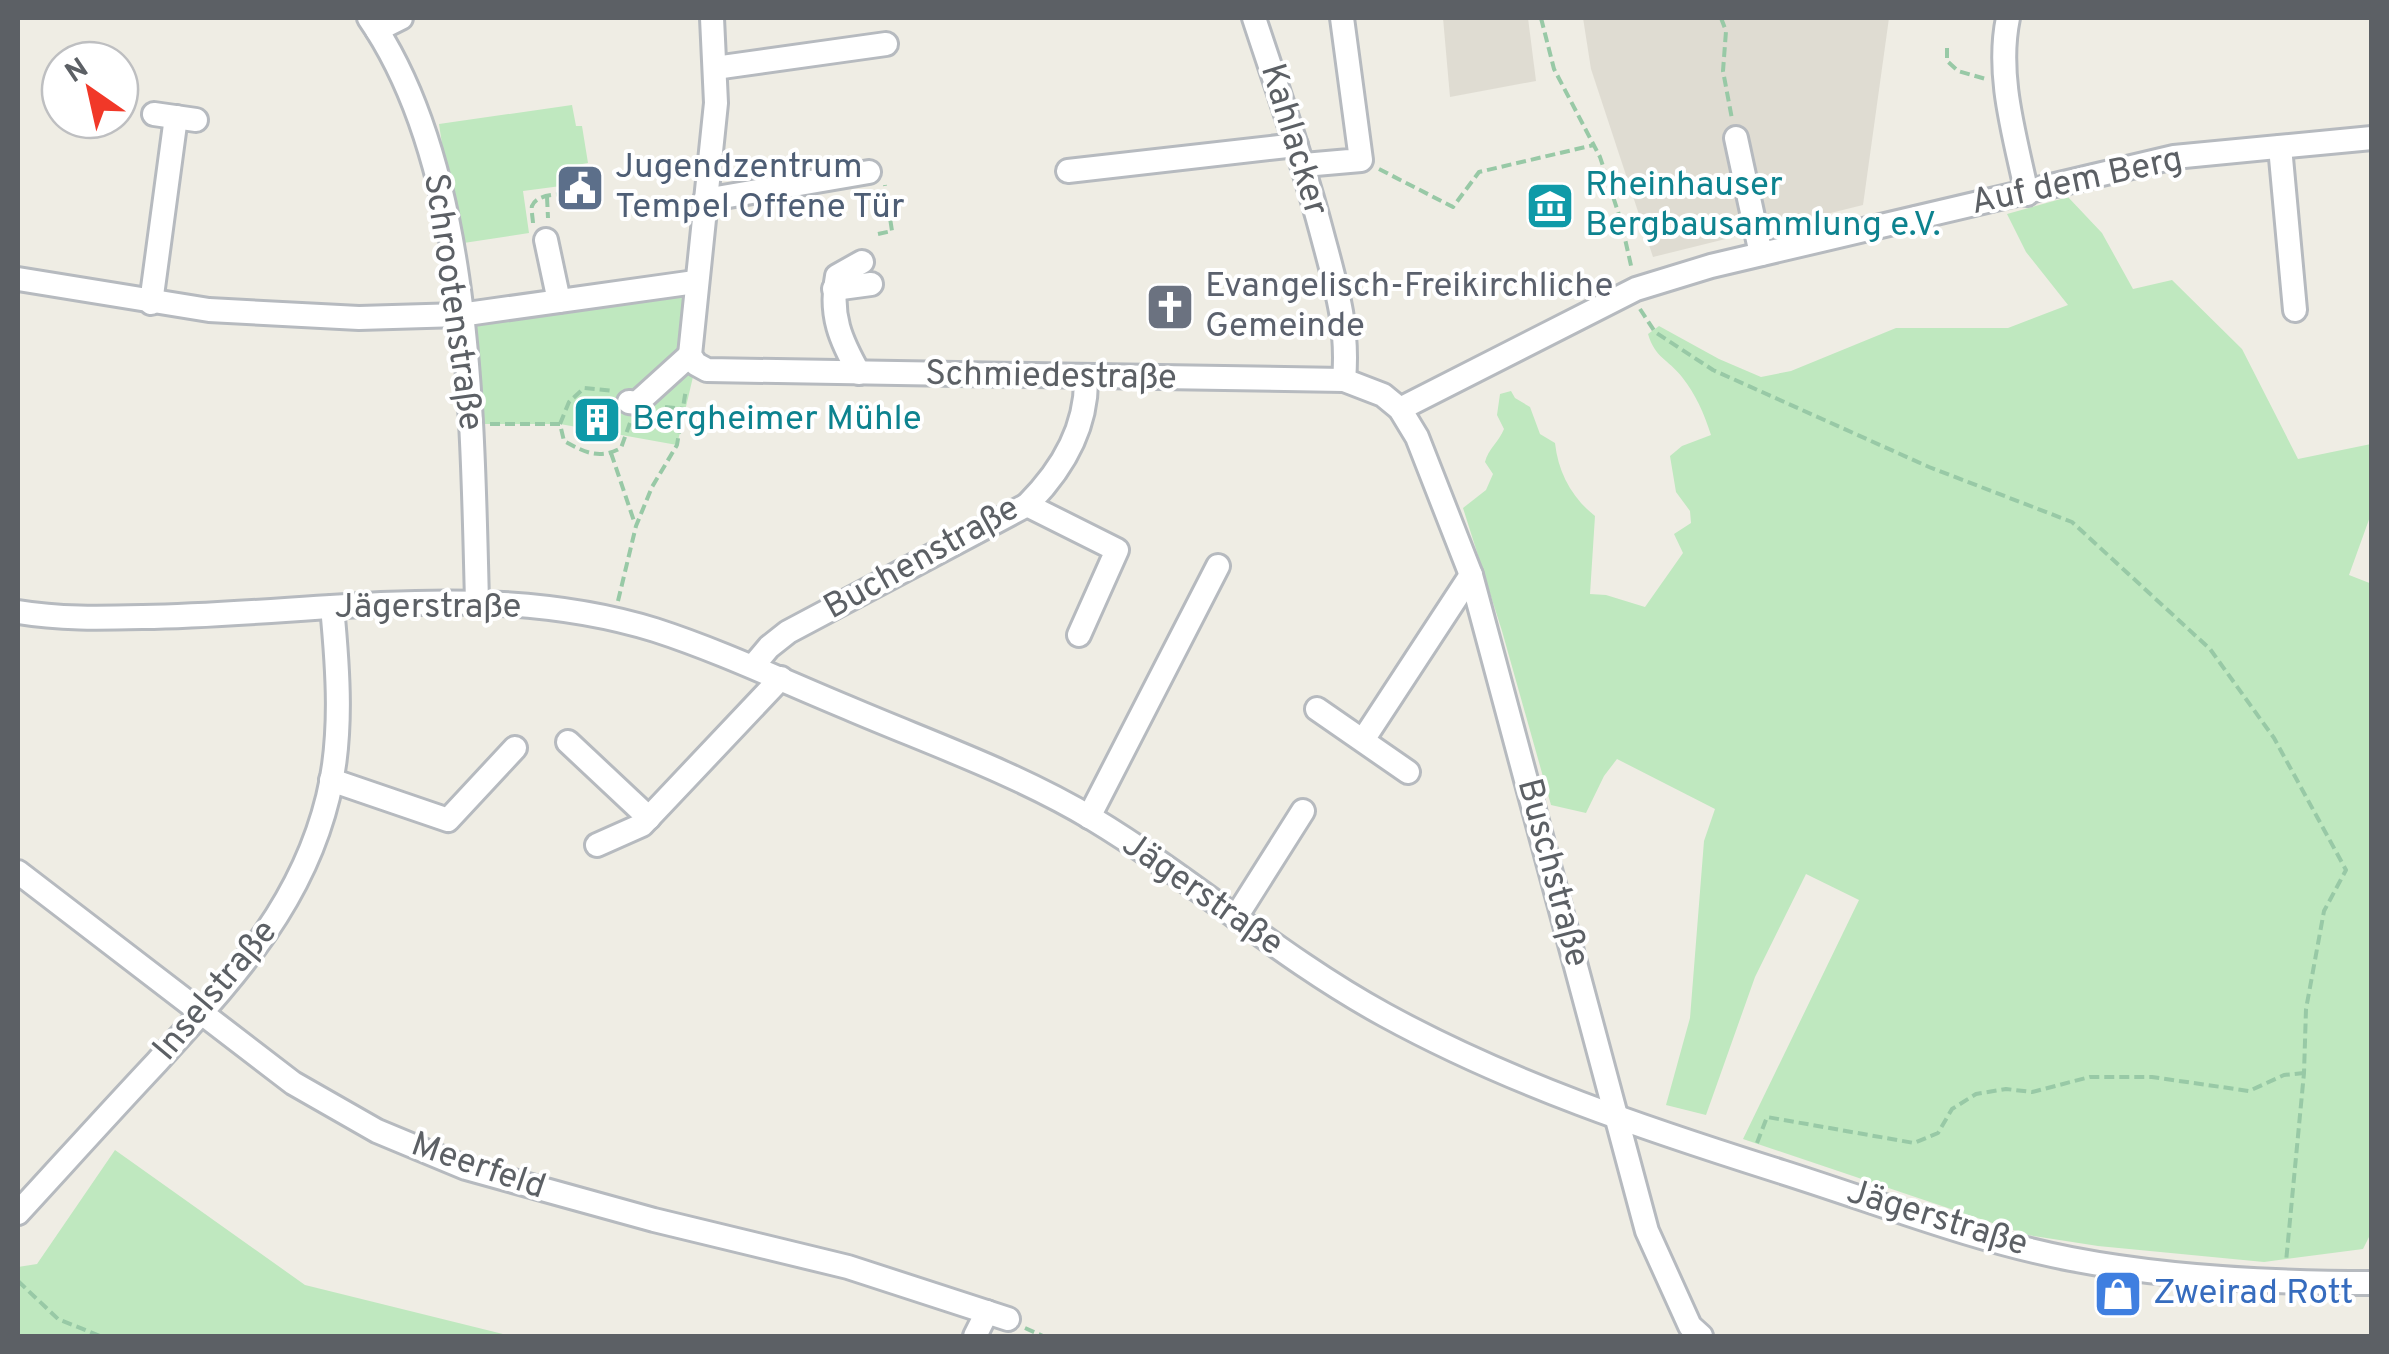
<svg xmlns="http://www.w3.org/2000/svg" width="2389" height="1354" font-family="Overpass,sans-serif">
  <rect width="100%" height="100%" fill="#efede4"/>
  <!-- education -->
  <g fill="#dfdcd2">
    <polygon points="1443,18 1528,18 1536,81 1450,97"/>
    <polygon points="1583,18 1889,18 1863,205 1653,257 1591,69"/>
  </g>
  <!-- green -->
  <g fill="#bfe8bf">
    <polygon points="572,105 576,126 582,126 588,163 559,168 561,186 523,191 529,233 457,244 439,124"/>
    <path d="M 2068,197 L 2102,233 L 2133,289 L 2172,280 L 2242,349 L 2298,459 L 2371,444 L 2371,514 L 2349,575 L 2372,584 L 2372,1231 L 2363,1249 L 2264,1262 L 2098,1246 L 2028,1235 L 1743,1139 L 1859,900 L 1806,874 L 1755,977 L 1706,1115 L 1666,1105 L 1690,1018 L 1704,841 L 1715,809 L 1617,759 L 1604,776 L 1586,813 L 1551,805 L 1502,631 L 1463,508 L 1486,490 L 1493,474 L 1485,462 C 1488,449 1499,442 1504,429 L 1497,415 L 1500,394 L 1511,391 L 1515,398 L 1530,407 L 1540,434 L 1555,443 C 1558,472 1572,498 1595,516 L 1590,594 L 1606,595 L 1645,607 L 1683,553 L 1674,534 L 1691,523 L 1690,511 L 1676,492 L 1670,456 L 1682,446 L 1711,435 C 1704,413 1696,395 1682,377 C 1668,359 1655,358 1648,334 L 1659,326 L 1719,359 L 1761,377 L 1791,371 L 1896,328 L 2008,328 L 2068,305 L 2026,252 L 2007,214 Z"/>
    <polygon points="695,282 696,364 677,445 560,424 470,424 460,315"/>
    <polygon points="115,1150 305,1285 511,1336 18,1336 18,1267 37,1264"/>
  </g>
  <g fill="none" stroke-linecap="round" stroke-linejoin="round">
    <!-- minor casing -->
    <g stroke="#b6babf" stroke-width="28">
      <g id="minor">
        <path d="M 369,18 C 473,168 472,422 477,601"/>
        <polyline points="712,18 716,103 690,355 696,364 707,370 1344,380 1383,395 1400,409 1417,437 1471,575 1647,1231 1690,1326 1701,1336"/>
        <path d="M 1254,18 C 1277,88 1302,158 1321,230 C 1335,283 1349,325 1344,380"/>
        <path d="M 2008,18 C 1996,76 2015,136 2027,194"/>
        <polyline points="377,30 401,18"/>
        <polyline points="715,68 886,44"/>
        <polyline points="154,114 196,120"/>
        <polyline points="1736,138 1761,254"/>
        <polyline points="2280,147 2295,310"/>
        <polyline points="1304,165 1361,160 1342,18"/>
        <polyline points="1068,171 1296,145"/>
        <polyline points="705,200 869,172"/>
        <polyline points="546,240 559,301"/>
        <polyline points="18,279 209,310 359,318 460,315 695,282"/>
        <polyline points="834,289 871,284"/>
        <polyline points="151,303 176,117"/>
        <path d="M 859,373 C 841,341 829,315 837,276 L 862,262"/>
        <polyline points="629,402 637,403 690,355"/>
        <polyline points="1400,409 1636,289 1711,266 2174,157 2372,138"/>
        <polyline points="1027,505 1117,550 1079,635"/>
        <path d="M 18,612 C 60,619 100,618 143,617 C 315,615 487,578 655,630 C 723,652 787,683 853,710 C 933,744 1018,774 1093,819 C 1194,880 1282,959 1385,1015 C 1511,1084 1646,1129 1782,1172 C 1877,1202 1973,1240 2071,1259 C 2164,1277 2277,1283 2372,1283"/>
        <path d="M 753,666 L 769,647 L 788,632 L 1027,505 C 1062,470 1087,428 1086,378"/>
        <polyline points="1317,709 1408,772"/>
        <polyline points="1363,740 1471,575"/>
        <polyline points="568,742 649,818"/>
        <polyline points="331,780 448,820 515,748"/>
        <polyline points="1089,817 1218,566"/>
        <polyline points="597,845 642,825 781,678"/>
        <polyline points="18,872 293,1083 377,1131 466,1168 654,1220 848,1267 1008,1319"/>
        <polyline points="1236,917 1303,811"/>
        <path d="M 18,1213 C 64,1163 110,1112 157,1062 C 231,980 301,908 328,797 C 343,736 338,669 332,607"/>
        <polyline points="975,1336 987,1312"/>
      </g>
    </g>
    <!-- path -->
    <g stroke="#98c9a6" stroke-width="4" stroke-dasharray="10 5" stroke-linecap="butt">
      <polyline points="1541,18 1554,69 1600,157 1621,221 1632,270"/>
      <polyline points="1721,18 1726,31 1723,71 1732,119"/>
      <polyline points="1947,48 1947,61 1958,71 1986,79"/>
      <polyline points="1379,169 1453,207 1479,172 1594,145"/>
      <polyline points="547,197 548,218"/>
      <path d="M 533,223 C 533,221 531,208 532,206 C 538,191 568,195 581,194"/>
      <polyline points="878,234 892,231 885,185"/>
      <polyline points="1640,309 1655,332 1713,370 1929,467 2072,522 2210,649 2274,738 2346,870 2324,911 2306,1009 2304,1073 2286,1262"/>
      <polyline points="665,407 685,409"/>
      <path d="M 490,424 L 560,424 L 564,441 C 584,452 599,460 621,448 L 630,423"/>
      <polyline points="560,424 569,402 584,388 614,391"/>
      <polyline points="611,453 635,524"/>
      <polyline points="618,601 636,526 652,487 677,445 686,389"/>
      <polyline points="1757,1143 1767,1117 1914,1143 1938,1133 1952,1109 1976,1094 2006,1089 2032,1092 2090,1077 2152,1077 2249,1091 2284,1075 2304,1073"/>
      <polyline points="18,1281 58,1319 100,1336"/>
      <polyline points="1025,1328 1043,1336"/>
    </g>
    <!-- minor -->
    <use href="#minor" stroke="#fff" stroke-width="22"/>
  </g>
  <!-- icons -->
  <defs>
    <g id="civic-square" transform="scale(2.5)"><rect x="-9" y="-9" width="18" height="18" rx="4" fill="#5c6f8a" stroke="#fff"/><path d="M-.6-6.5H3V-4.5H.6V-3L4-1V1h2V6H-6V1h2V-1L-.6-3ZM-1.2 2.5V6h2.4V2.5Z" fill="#fff"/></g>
    <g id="museum-square" transform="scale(2.5)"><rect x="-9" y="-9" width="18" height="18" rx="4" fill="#0f9aa8" stroke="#fff"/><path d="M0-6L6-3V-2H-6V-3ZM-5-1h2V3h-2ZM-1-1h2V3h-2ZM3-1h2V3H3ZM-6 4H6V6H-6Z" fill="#fff"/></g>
    <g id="church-square" transform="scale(2.5)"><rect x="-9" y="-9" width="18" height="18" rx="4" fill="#6b7280" stroke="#fff"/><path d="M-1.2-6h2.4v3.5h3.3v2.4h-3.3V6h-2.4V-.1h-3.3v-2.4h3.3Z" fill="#fff"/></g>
    <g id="building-square" transform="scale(2.5)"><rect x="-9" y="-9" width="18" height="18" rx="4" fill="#0f9aa8" stroke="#fff"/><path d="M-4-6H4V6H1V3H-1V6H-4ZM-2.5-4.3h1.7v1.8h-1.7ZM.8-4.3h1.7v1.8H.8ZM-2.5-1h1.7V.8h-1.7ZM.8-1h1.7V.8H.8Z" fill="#fff"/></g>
    <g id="shop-square" transform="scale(2.5)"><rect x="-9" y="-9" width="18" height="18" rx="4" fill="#3f7fe0" stroke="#fff"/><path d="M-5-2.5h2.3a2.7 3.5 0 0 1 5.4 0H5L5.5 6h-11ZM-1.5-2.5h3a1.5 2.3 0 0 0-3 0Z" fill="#fff"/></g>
  </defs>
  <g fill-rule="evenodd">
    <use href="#civic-square" x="580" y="188"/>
    <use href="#museum-square" x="1550" y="206"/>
    <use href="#church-square" x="1170" y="307"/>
    <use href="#building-square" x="597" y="420"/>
    <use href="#shop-square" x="2118" y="1294"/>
  </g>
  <g text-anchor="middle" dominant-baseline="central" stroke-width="8" stroke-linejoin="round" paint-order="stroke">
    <!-- street labels -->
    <g font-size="35" fill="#5c6065" stroke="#fff">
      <text transform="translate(1293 140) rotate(73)">Kahlacker</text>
      <text transform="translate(2077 182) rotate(-12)">Auf dem Berg</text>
      <text transform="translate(452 302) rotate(82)">Schrootenstraße</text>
      <text transform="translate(1051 377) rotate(1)">Schmiedestraße</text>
      <text transform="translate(922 559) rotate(-29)">Buchenstraße</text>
      <text x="428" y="608">Jägerstraße</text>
      <text transform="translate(1552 873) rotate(75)">Buschstraße</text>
      <text transform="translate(1202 895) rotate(35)">Jägerstraße</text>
      <text transform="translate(216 991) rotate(-50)">Inselstraße</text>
      <text transform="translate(478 1167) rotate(19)">Meerfeld</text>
      <text transform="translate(1937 1219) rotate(17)">Jägerstraße</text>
    </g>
    <!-- service labels -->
    <g font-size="35" fill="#4e5e75" stroke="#fff" text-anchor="start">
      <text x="615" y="168">Jugendzentrum<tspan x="615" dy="40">Tempel Offene Tür</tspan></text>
    </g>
    <!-- culture labels -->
    <g font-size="35" fill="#0d838f" stroke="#fff" text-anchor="start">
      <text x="1585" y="186">Rheinhauser<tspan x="1585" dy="40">Bergbausammlung e.V.</tspan></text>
      <text x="632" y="420">Bergheimer Mühle</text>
    </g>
    <!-- worship labels -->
    <g font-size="35" fill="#5b616d" stroke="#fff" text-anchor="start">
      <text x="1205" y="287">Evangelisch-Freikirchliche<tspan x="1205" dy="40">Gemeinde</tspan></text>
    </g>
    <!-- shop labels -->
    <g font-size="35" fill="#366cbe" stroke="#fff" text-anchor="start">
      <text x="2153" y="1294">Zweirad Rott</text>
    </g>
  </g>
  <!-- border -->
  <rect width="2389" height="1354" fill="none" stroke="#5c6065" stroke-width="40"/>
  <!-- north arrow -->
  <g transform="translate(90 90) rotate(326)"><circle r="48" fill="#ffffff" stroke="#bebfc1" stroke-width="2.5"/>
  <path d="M0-8L18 38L0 25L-18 38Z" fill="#f13828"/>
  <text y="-15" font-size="28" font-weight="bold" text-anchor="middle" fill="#5c6065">N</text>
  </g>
</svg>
